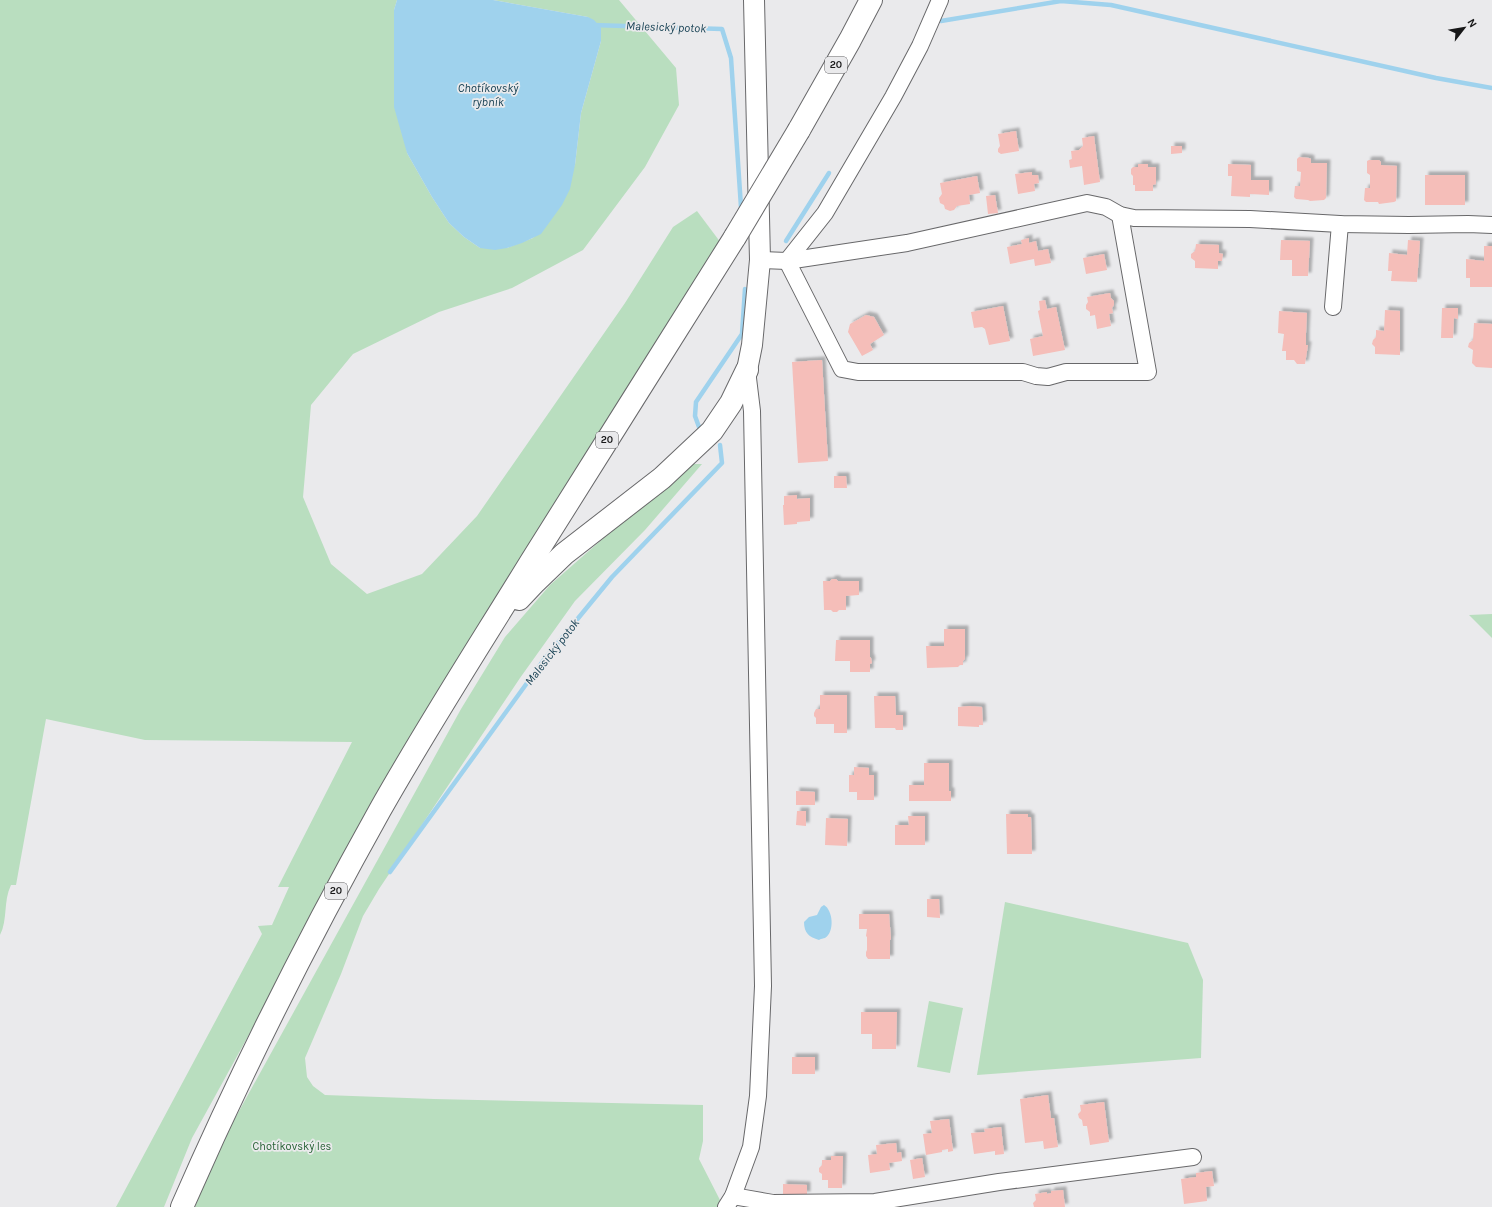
<svg xmlns="http://www.w3.org/2000/svg" width="1492" height="1207" font-family="Karla,sans-serif">
  <defs>
    <filter id="shadow"><feDropShadow dx="3.5" dy="-3.5" stdDeviation="1" flood-color="#0004"/></filter>
  </defs>
  <rect width="100%" height="100%" fill="#eaeaec"/>
  <!-- green -->
  <g fill="#b9debf">
    <path d="M 0,0 L 397,0 L 394,10 L 407,153 L 432,197 L 449,223 L 464,237 L 480,248 L 507,248 L 533,238 L 575,165 L 581,113 L 601,41 L 588,17 L 493,0 L 619,0 L 676,68 L 679,105 L 645,167 L 583,250 L 512,288 L 439,312 L 353,354 L 311,405 L 303,497 L 331,564 L 367,594 L 422,574 L 477,516 L 625,303 L 673,227 L 697,211 L 721,243 L 436,695 L 192,1138 L 164,1207 L 116,1207 L 262,934 L 258,926 L 272,925 L 289,887 L 278,887 L 352,742 L 145,740 L 46,719 L 16,885 L 11,885 C 3,901 8,920 0,935 Z"/>
    <polygon points="688,464 702,464 645,530 575,601 520,678 379,889 363,916 341,974 305,1058 307,1077 313,1086 325,1095 434,1099 703,1105 703,1141 699,1159 721,1202 718,1207 195,1207 217,1151 461,709 505,637 550,585"/>
    <polygon points="1492,614 1492,638 1469,615"/>
    <polygon points="1005,902 1188,943 1203,980 1201,1058 977,1075"/>
    <polygon points="929,1001 963,1008 950,1073 917,1067"/>
  </g>
  <!-- water -->
  <g fill="#9fd2ed">
    <polygon points="397,0 493,0 588,17 594,20 601,28 601,41 581,113 575,165 570,189 562,205 541,234 522,243 507,248 495,250 480,248 464,237 449,223 432,197 407,153 394,107 394,10"/>
    <path d="M 824,905 C 833,910 835,932 825,938 C 824,938 820,939 819,940 C 809,937 804,933 804,922 L 809,917 L 817,915 L 821,907 Z"/>
  </g>
  <g fill="none" stroke-linecap="round" stroke-linejoin="round">
    <!-- stream -->
    <g stroke="#9fd2ed" stroke-width="4.5">
      <polyline points="941,21 1061,1 1111,5 1436,78 1492,88"/>
      <polyline points="592,25 722,29 731,58 741,207"/>
      <polyline points="786,241 829,173"/>
      <polyline points="699,427 695,416 696,402 742,334 745,289"/>
      <polyline points="390,872 543,661 612,577 722,463 720,445"/>
    </g>
  </g>
  <!-- building -->
  <g fill="#f5beb9" filter="url(#shadow)">
    <polygon points="1016,131 1019,151 1001,154 998,152 998,149 1000,146 998,134"/>
    <polygon points="1094,136 1100,182 1084,185 1082,166 1070,168 1069,160 1072,159 1071,151 1079,150 1083,146 1082,138"/>
    <polygon points="1171,146 1182,146 1182,153 1171,154"/>
    <polygon points="1299,157 1309,158 1311,159 1311,163 1327,163 1326,198 1324,200 1310,201 1308,200 1296,199 1294,197 1295,186 1300,186 1301,172 1297,171 1297,159"/>
    <polygon points="1369,160 1379,160 1381,162 1381,165 1397,166 1396,201 1394,202 1379,204 1378,202 1366,202 1364,200 1365,188 1370,188 1370,175 1367,173 1367,161"/>
    <polygon points="1138,164 1148,164 1148,167 1156,167 1156,184 1153,185 1153,191 1135,191 1135,185 1133,185 1133,176 1131,174 1131,169 1133,167 1138,167"/>
    <polygon points="1228,164 1251,165 1251,180 1269,180 1269,195 1250,194 1250,197 1231,196 1232,176 1228,176"/>
    <polygon points="1032,172 1032,175 1038,175 1039,183 1034,184 1035,191 1018,194 1015,174"/>
    <rect x="1425" y="175" width="40" height="30"/>
    <polygon points="977,176 980,193 969,195 970,204 957,206 954,210 950,211 945,209 944,205 940,203 939,198 942,194 940,183"/>
    <polygon points="995,195 998,213 988,214 986,196"/>
    <polygon points="1029,238 1029,243 1036,241 1038,251 1048,249 1051,263 1035,266 1034,259 1010,264 1007,247 1022,244 1021,240"/>
    <polygon points="1281,240 1310,241 1308,276 1292,276 1292,260 1280,260"/>
    <polygon points="1408,240 1420,241 1417,282 1391,281 1392,271 1388,271 1389,253 1407,255"/>
    <polygon points="1196,244 1219,245 1219,253 1223,254 1222,261 1218,261 1218,269 1195,268 1195,261 1191,258 1191,254 1195,251"/>
    <polygon points="1484,246 1492,246 1492,287 1470,287 1470,278 1466,278 1466,259 1484,261"/>
    <polygon points="1104,254 1107,270 1086,274 1083,258"/>
    <polygon points="1110,293 1111,298 1114,301 1114,305 1112,308 1113,313 1109,314 1111,326 1097,329 1095,315 1090,316 1090,312 1086,309 1086,305 1088,302 1087,297"/>
    <polygon points="1045,300 1047,309 1056,307 1065,350 1033,356 1030,339 1043,336 1038,311 1040,310 1039,301"/>
    <polygon points="1003,306 1010,341 989,345 985,329 982,327 974,328 971,312"/>
    <polygon points="1442,308 1458,308 1458,319 1454,318 1453,338 1441,338"/>
    <polygon points="1385,310 1400,311 1400,355 1375,354 1375,347 1372,344 1373,340 1376,337 1376,330 1384,331"/>
    <polygon points="1279,311 1307,313 1306,333 1306,345 1308,345 1305,364 1297,364 1294,360 1286,360 1286,351 1282,351 1284,334 1278,333"/>
    <polygon points="866,315 874,317 884,335 870,344 873,350 862,356 848,332 850,324"/>
    <polygon points="1474,323 1492,324 1492,368 1476,367 1472,363 1473,350 1468,347 1469,343 1473,340"/>
    <polygon points="822,360 828,461 798,463 792,362"/>
    <polygon points="834,476 846,476 847,488 834,488"/>
    <polygon points="797,495 797,499 810,498 810,521 797,522 797,524 784,525 783,505 784,505 784,496"/>
    <polygon points="832,579 836,579 838,581 859,581 859,595 846,596 846,610 839,610 837,612 833,612 831,610 824,610 823,581 830,581"/>
    <polygon points="944,629 965,629 965,659 963,661 963,665 960,665 958,667 927,668 926,646 944,646"/>
    <polygon points="836,640 870,640 870,657 871,658 872,663 870,664 870,672 850,672 850,661 835,661"/>
    <polygon points="820,695 847,695 847,733 834,733 834,724 816,724 816,718 814,716 814,713 816,709 820,709"/>
    <polygon points="874,696 895,696 896,715 903,715 903,730 896,730 895,728 875,728"/>
    <polygon points="969,706 982,707 983,725 979,725 979,727 958,726 958,707"/>
    <polygon points="924,763 949,763 949,791 951,791 951,801 909,801 909,785 924,785"/>
    <polygon points="854,767 869,768 869,775 874,775 874,800 857,800 857,792 849,792 849,775 854,775"/>
    <polygon points="796,791 815,792 815,805 796,805"/>
    <polygon points="797,811 806,811 806,826 796,825"/>
    <polygon points="1006,814 1028,814 1028,817 1031,817 1032,854 1007,854"/>
    <polygon points="908,816 925,816 925,845 895,845 895,825 909,825"/>
    <polygon points="826,818 848,819 847,846 825,845"/>
    <polygon points="927,899 939,899 940,918 927,917"/>
    <polygon points="859,914 889,914 891,939 890,940 890,959 868,959 866,956 866,952 867,950 867,937 866,936 867,929 859,929"/>
    <polygon points="861,1012 897,1012 896,1049 872,1049 872,1034 861,1034"/>
    <rect x="792" y="1057" width="23" height="17"/>
    <polygon points="1048,1095 1051,1118 1054,1118 1058,1147 1044,1149 1043,1141 1025,1143 1020,1099"/>
    <polygon points="1104,1102 1109,1142 1090,1145 1087,1126 1083,1126 1082,1120 1079,1118 1078,1114 1081,1111 1080,1105"/>
    <polygon points="949,1119 953,1151 948,1152 948,1149 942,1150 942,1152 926,1155 923,1134 932,1133 930,1121"/>
    <polygon points="1001,1127 1004,1154 995,1155 995,1151 974,1154 971,1133 985,1132 984,1129"/>
    <polygon points="896,1143 897,1153 901,1152 902,1161 889,1163 890,1170 870,1173 868,1155 877,1154 876,1145"/>
    <polygon points="831,1156 843,1156 842,1188 828,1188 828,1180 822,1180 822,1174 819,1172 819,1168 822,1165 822,1160 831,1160"/>
    <polygon points="922,1158 925,1177 913,1179 910,1160"/>
    <polygon points="1212,1171 1214,1186 1206,1187 1207,1201 1184,1204 1181,1179 1196,1177 1196,1173"/>
    <polygon points="783,1184 807,1185 807,1195 783,1194"/>
    <polygon points="1063,1190 1065,1207 1034,1207 1033,1203 1036,1200 1035,1194 1047,1192 1047,1194 1051,1193 1051,1191"/>
  </g>
  <g fill="none" stroke-linecap="round" stroke-linejoin="round">
    <!-- minor casing -->
    <g stroke="#68686a" stroke-width="18">
      <g id="minor">
        <polyline points="760,260 787,261 907,243 1087,203 1106,207 1120,215 1134,218 1250,219 1340,224 1409,225 1468,224 1492,225"/>
        <polyline points="787,261 842,369 858,372 1023,372 1036,376 1048,377 1066,372 1148,372 1120,215"/>
        <polyline points="787,261 825,213 893,97 920,46 940,0"/>
        <polyline points="1333,307 1340,224"/>
        <polyline points="733,1196 773,1203 875,1202 999,1182 1193,1157"/>
        <polyline points="726,1207 733,1196 751,1147 758,1096 763,986 752,411 747,370"/>
      </g>
    </g>
    <!-- tertiary casing -->
    <g stroke="#68686a" stroke-width="22">
      <polyline id="tertiary" points="747,370 752,345 760,260 754,0"/>
    </g>
    <!-- primary casing -->
    <g stroke="#68686a" stroke-width="24">
      <g id="primary">
        <polyline points="799,130 850,40 871,0"/>
        <polyline points="519,599 535,582 564,554 662,478 712,431 731,403 747,370"/>
        <path d="M 182,1207 C 241,1072 308,939 380,810 C 428,725 481,643 532,560 C 600,452 667,345 735,237"/>
      </g>
    </g>
    <!-- minor -->
    <use href="#minor" stroke="#fff" stroke-width="16"/>
    <!-- tertiary -->
    <use href="#tertiary" stroke="#fff" stroke-width="20"/>
    <!-- primary -->
    <use href="#primary" stroke="#fff" stroke-width="22"/>
    <!-- primary-bridge casing -->
    <g stroke="#68686a" stroke-width="24" stroke-linecap="butt">
      <polyline id="primary-bridge" points="735,237 799,130"/>
    </g>
    <!-- primary-bridge -->
    <use href="#primary-bridge" stroke="#fff" stroke-width="22"/>
  </g>
  <g text-anchor="middle" dominant-baseline="central" stroke-width="3.5" stroke-linejoin="round" paint-order="stroke">
    <!-- shield labels -->
    <g fill="#eaeaec" stroke="#565658" stroke-width="1">
      <rect x="825" y="57" width="22" height="16" rx="3"/>
      <rect x="596" y="432" width="22" height="16" rx="3"/>
      <rect x="325" y="883" width="22" height="16" rx="3"/>
    </g>
    <g font-size="10" font-weight="bold" fill="#171718">
      <text x="836" y="65">20</text>
      <text x="607" y="440">20</text>
      <text x="336" y="891">20</text>
    </g>
    <!-- park labels -->
    <g font-size="11" fill="#296337" stroke="#eaeaec">
      <text x="292" y="1146">Chotíkovský les</text>
    </g>
    <!-- water labels -->
    <g font-size="12" font-style="italic" fill="#164053" stroke="#eaeaec">
      <text transform="translate(666 27) rotate(2)">Malesický potok</text>
      <text x="488" y="88">Chotíkovský<tspan x="488" dy="14">rybník</tspan></text>
      <text transform="translate(552 652) rotate(-52)">Malesický potok</text>
    </g>
  </g>
  <!-- north arrow -->
  <g transform="translate(1464 28) rotate(59)" stroke="#eaeaec" stroke-width="3" paint-order="stroke">
  <path d="M0-3L7 15L0 10L-7 15Z" fill="#171718"/>
  <text y="-6" font-size="11" font-weight="bold" text-anchor="middle" fill="#171718">N</text>
  </g>
</svg>
